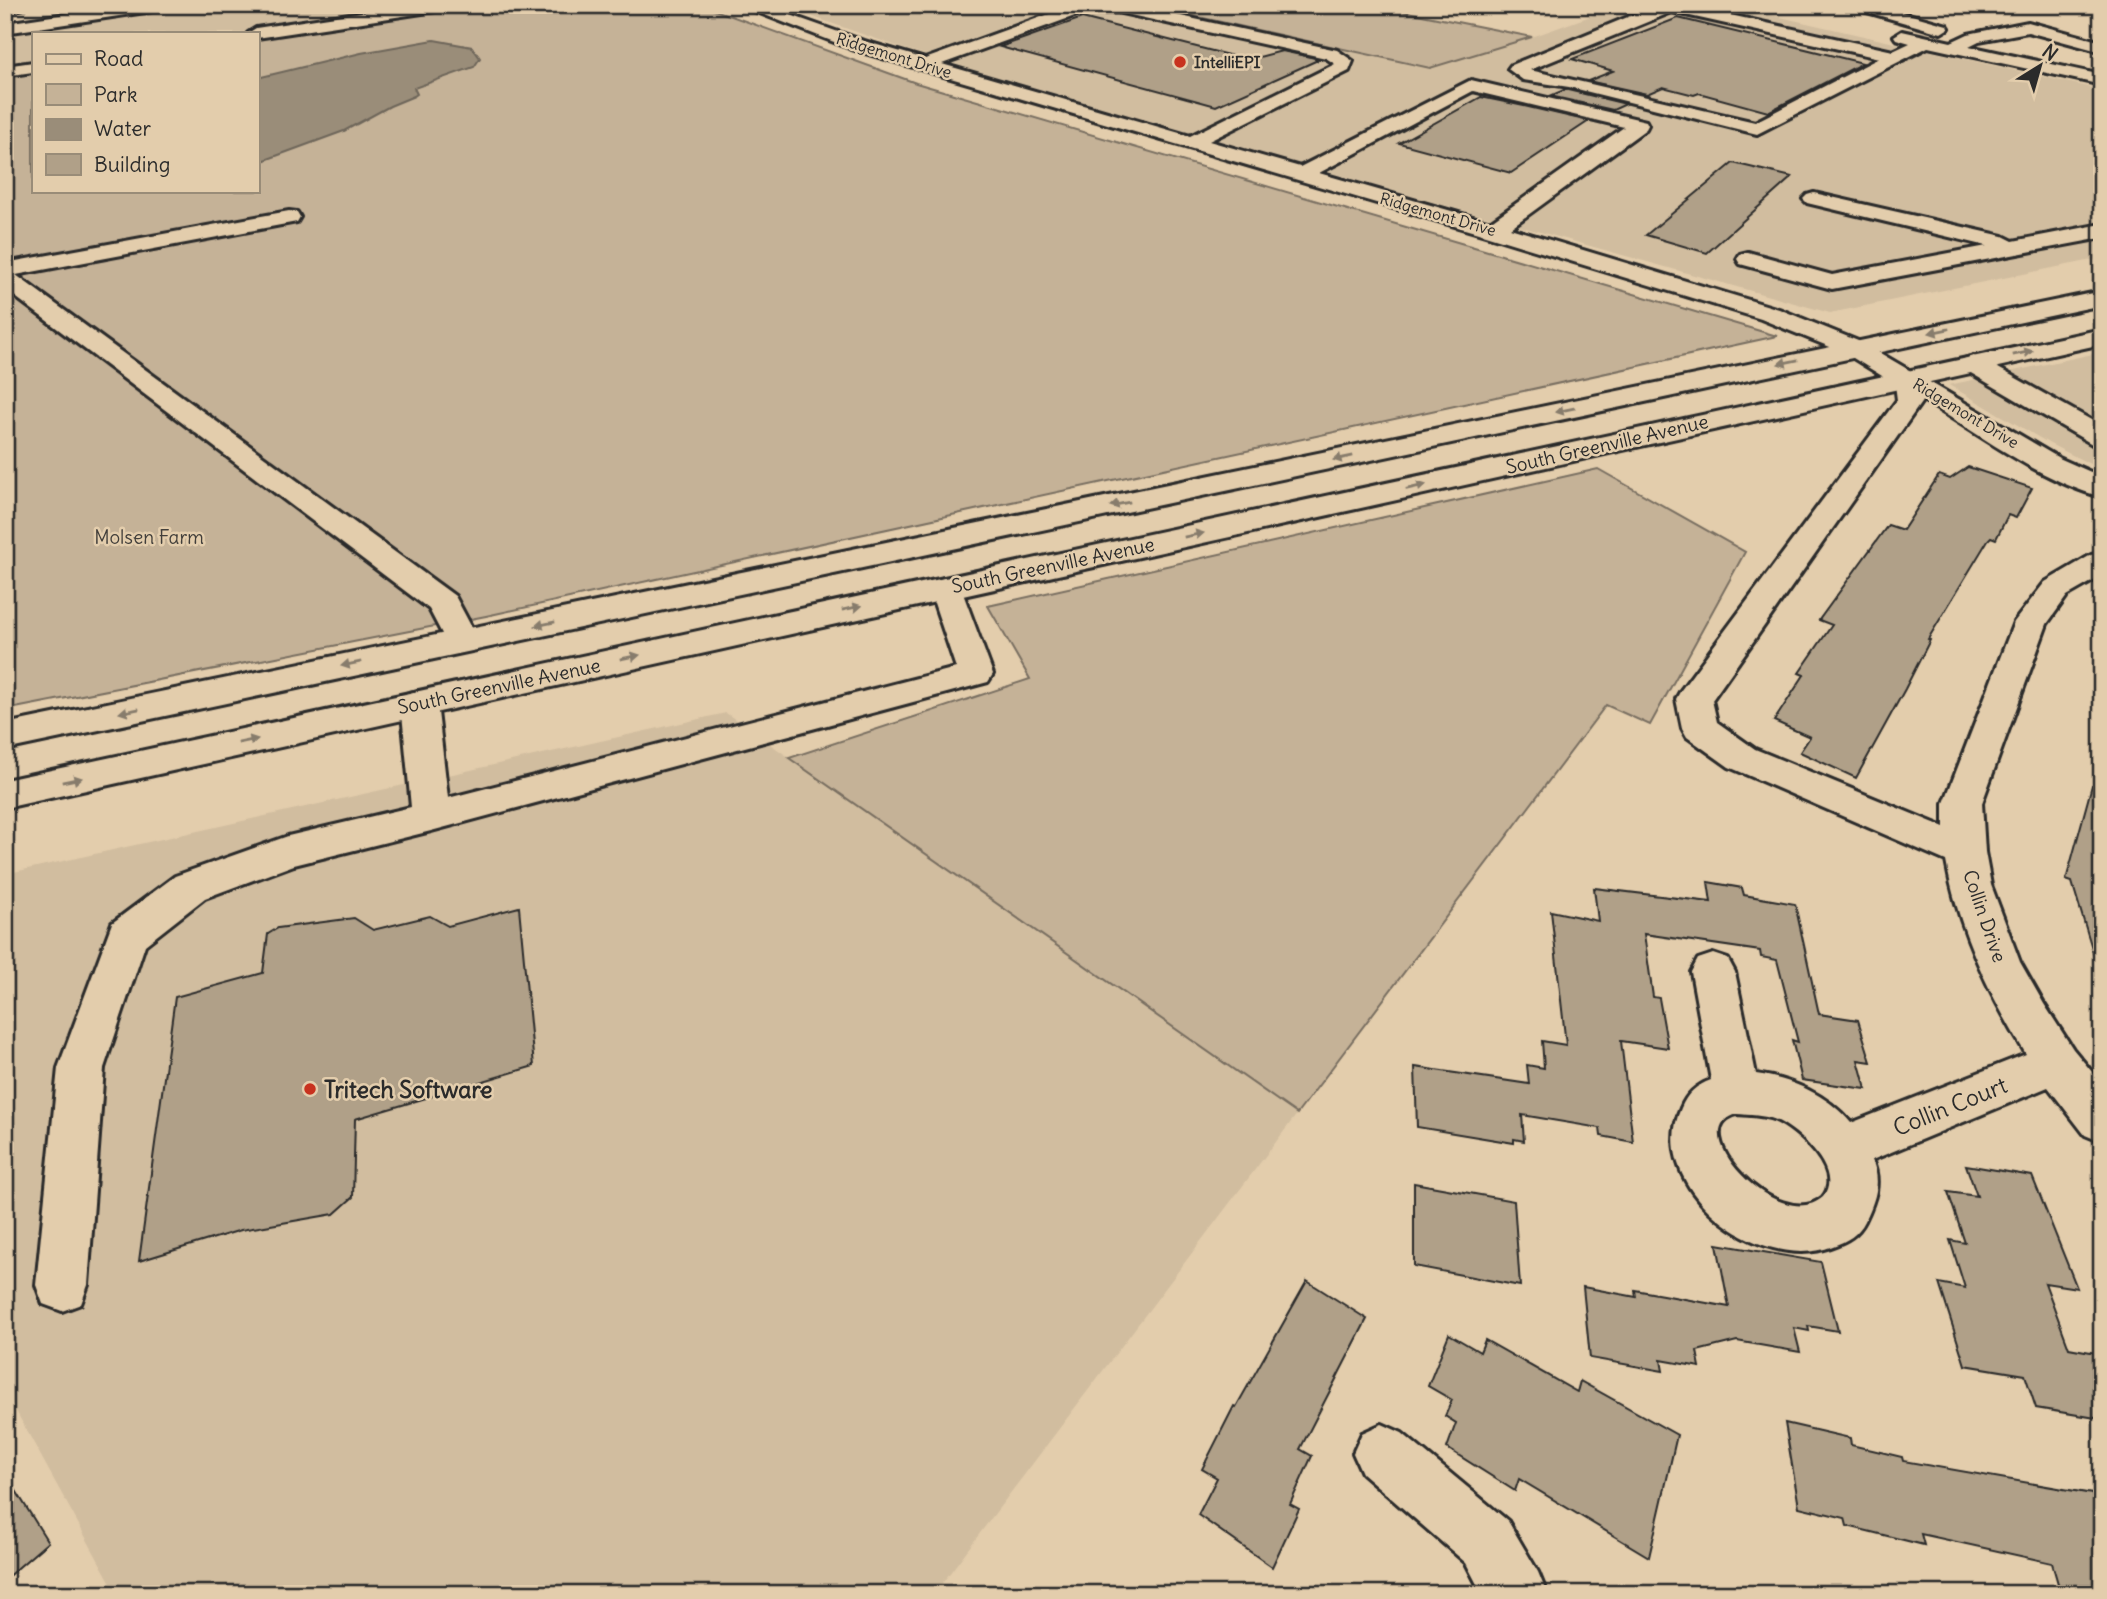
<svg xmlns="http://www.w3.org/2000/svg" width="2107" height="1599" font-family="Delius,sans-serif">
  <rect width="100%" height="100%" fill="#e3cdac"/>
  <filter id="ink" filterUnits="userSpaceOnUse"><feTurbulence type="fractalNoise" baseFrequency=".0143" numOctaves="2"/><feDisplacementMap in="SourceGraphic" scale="14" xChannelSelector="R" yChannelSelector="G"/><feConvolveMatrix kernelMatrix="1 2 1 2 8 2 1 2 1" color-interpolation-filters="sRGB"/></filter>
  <g filter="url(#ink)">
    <!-- built -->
    <g fill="#d1bd9f">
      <polygon points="119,5 653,5 257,65 257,33 33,33 33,99 5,103 5,22"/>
      <polygon points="853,5 1144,5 1430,68 1532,37 1621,5 1727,5 2102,90 2102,258 1830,313 1121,115 905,49 805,14"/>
      <polygon points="2102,352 2102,470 2050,444 1949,385"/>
      <polygon points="726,713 1297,1114 934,1594 117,1594 5,1391 5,874"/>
    </g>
    <!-- green -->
    <g fill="#c5b297" stroke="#786e61" stroke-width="2">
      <polygon points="475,5 701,5 916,83 1777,336 486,616 5,710 5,76 33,72 33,191 257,191 257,38"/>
      <polygon points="1144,5 1384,5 1392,9 1532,37 1430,68"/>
      <polygon points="1598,469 1745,552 1650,725 1606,705 1297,1114 789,758 1030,679 988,606"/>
    </g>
    <!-- water -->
    <polygon fill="#9a8d79" stroke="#6e665a" stroke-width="2" points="434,40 472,47 480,58 474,67 414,88 417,94 414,96 390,106 344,131 257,163 257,78 361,53"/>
    <!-- building -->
    <g fill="#b0a088" stroke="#2b2b2b" stroke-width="2">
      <polygon points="1082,18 1248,60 1282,51 1320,59 1216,106 1000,47"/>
      <polygon points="1678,18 1863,63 1768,112 1699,93 1694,95 1663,87 1647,94 1588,81 1613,71 1572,59"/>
      <polygon points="1566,89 1568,90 1626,104 1613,110 1550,96"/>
      <polygon points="1481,97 1524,106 1589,121 1511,173 1399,143"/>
      <polygon points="1733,163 1792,177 1707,253 1646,235"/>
      <polygon points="1968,467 2032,488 2016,518 2008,515 1996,539 1991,537 1988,540 1928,639 1930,640 1905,689 1856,778 1800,752 1810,737 1774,721 1804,675 1799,673 1832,625 1819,620 1888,525 1903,530 1939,475 1950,479"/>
      <polygon points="2092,785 2102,786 2102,954 2094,955 2072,882 2066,880"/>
      <polygon points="1708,882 1742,888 1744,895 1795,904 1819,1014 1858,1020 1871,1062 1858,1060 1866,1089 1802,1080 1792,1040 1798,1042 1777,960 1761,957 1760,951 1644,934 1653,997 1659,998 1668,1048 1621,1041 1633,1142 1601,1136 1600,1128 1522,1115 1524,1141 1514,1139 1514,1143 1417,1127 1415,1067 1529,1084 1527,1065 1544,1068 1542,1041 1566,1045 1551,911 1598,921 1594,888 1711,902"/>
      <polygon points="519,907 534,1066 355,1119 353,1197 334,1214 241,1230 139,1261 175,997 263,973 268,934 278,928 354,918 373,930 430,916 448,926"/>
      <polygon points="1966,1165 2032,1176 2077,1288 2045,1283 2069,1348 2102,1354 2102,1419 2036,1408 2025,1375 1965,1365 1939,1283 1965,1288 1950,1240 1965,1243 1948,1192 1977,1196"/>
      <polygon points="1414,1183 1514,1201 1520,1286 1414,1266"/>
      <polygon points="1717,1244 1821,1262 1838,1331 1808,1326 1809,1331 1794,1328 1800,1352 1737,1341 1697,1351 1700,1367 1661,1360 1663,1371 1590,1358 1583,1287 1636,1297 1635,1290 1729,1307"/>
      <polygon points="1307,1281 1367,1319 1300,1449 1312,1456 1290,1504 1299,1509 1272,1567 1198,1515 1217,1478 1202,1469 1234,1406 1236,1407"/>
      <polygon points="1449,1334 1480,1352 1485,1340 1577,1392 1580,1381 1677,1435 1649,1557 1519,1479 1515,1491 1447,1448 1456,1423 1445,1416 1452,1400 1428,1386"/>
      <polygon points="1785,1423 1850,1438 1851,1445 1902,1457 1903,1461 2092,1494 2102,1521 2102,1594 2061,1594 2052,1563 1921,1534 1924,1545 1847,1526 1845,1518 1799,1507"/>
      <polygon points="5,1473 48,1542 5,1579"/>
    </g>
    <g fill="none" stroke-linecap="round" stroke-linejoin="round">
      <!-- minor casing -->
      <g stroke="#2b2b2b" stroke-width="6">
        <g id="minor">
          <polygon points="126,5 167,5 159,10 5,33 5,23"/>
          <polygon points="409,5 450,5 442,10 257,38 257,33 248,33 256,28"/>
          <path d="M 739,5 L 762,5 L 864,41 L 925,59 L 1074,5 L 1130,5 L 1337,50 L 1353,61 L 1349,71 L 1209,141 L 1300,167 L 1471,80 L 1646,121 L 1648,125 L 1646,129 L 1510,228 L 1779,309 L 1863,343 L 2059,458 L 2102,477 L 2102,497 C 2043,482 1975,432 1923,400 L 1712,700 L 1717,722 L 1755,749 L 1944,827 L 1944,803 L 2014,622 L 2045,582 L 2091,555 L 2102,553 L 2102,576 L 2067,596 L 2047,624 L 1982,803 L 1985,852 L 1991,885 L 2020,962 L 2044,1004 L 2073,1049 L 2102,1084 L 2102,1142 L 2085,1135 L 2048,1087 L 1872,1160 C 1882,1182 1875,1200 1865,1221 C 1858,1235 1847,1241 1833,1246 C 1760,1276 1645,1186 1681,1108 C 1687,1093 1697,1085 1711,1080 L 1691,972 L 1698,959 L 1713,954 L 1728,959 L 1735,972 L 1756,1074 C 1792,1079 1828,1095 1851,1123 L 2026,1054 C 1990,996 1958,929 1946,861 L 1729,767 L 1687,737 L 1682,728 L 1676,699 L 1681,690 L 1897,400 L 1895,384 L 1845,353 L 1761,319 L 1485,235 L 852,49 ZM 1117,12 L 1326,58 L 1335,64 L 1190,136 L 942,64 L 1083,13 ZM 1473,91 L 1624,127 L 1490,222 L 1319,173 ZM 1737,1114 C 1749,1115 1764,1115 1776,1120 C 1798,1130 1844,1171 1823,1197 C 1779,1236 1680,1128 1737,1114 Z"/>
          <path d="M 1657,5 L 1685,5 L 1893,51 L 1910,43 L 1896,39 L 1894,36 L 1902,31 L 1951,42 L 1968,34 L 2028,22 L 2102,42 L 2102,52 L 2028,32 L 1979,41 L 1969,46 L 2102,75 L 2102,85 L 1928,47 L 1757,134 L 1569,87 L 1523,80 L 1508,69 L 1511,65 ZM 1672,12 L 1879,58 L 1755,122 L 1530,70 Z"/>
          <polygon points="1850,5 1876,5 1947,25 1949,28 1941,33 1853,8"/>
          <polygon points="33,62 33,72 5,76 5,66"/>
          <polygon points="1814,193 2003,236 2013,241 2102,224 2102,238 1832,289 1740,264 1737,259 1740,254 1748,252 1832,275 1987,246 1807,203 1803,199 1807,195"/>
          <polygon points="289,211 297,212 300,217 297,222 16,275 455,596 479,641 474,649 462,652 450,649 429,609 5,289 5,263"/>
          <polygon points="1973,356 1982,359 2102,426 2102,446 2092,444 1964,369 1960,364 1964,359"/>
          <polygon points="945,578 956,581 961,588 993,674 988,682 431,831 294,865 205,898 145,945 104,1068 88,1285 81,1304 62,1311 43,1304 36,1285 58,1068 112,923 175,876 288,836 411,807 401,703 406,694 419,691 432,694 437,703 448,798 956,668 929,588 934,581"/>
          <polygon points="1382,1424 1402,1433 1508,1521 1538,1572 1547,1594 1482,1594 1466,1563 1362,1473 1353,1453 1362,1433"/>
        </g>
      </g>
      <!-- major casing -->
      <g stroke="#2b2b2b" stroke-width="6">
        <g id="major">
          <polygon points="5,5 27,5 24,8 5,12"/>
          <polygon points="2102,291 2102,305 5,750 5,724"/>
          <polygon points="2102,329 2102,344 5,808 5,780"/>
        </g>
      </g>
      <!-- minor -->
      <use href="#minor" fill="#e3cdac" fill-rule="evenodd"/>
      <!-- major -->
      <use href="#major" fill="#e3cdac" fill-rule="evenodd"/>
    </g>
    <!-- one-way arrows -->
    <defs><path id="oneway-solid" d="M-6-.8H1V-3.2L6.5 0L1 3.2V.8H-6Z" transform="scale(1.75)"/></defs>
    <g fill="#877c6c">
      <use href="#oneway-solid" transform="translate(1939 331) rotate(169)"/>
      <use href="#oneway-solid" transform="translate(2023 353) rotate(-12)"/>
      <use href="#oneway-solid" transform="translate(1788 362) rotate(168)"/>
      <use href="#oneway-solid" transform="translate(1565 410) rotate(168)"/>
      <use href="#oneway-solid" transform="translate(1343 458) rotate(168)"/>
      <use href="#oneway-solid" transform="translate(1416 487) rotate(-13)"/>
      <use href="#oneway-solid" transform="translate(1120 504) rotate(168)"/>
      <use href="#oneway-solid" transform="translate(1194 535) rotate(-12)"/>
      <use href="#oneway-solid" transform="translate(852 608) rotate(-12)"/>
      <use href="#oneway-solid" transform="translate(545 624) rotate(168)"/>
      <use href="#oneway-solid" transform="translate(630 657) rotate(-12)"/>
      <use href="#oneway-solid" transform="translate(351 664) rotate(168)"/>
      <use href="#oneway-solid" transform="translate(129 711) rotate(168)"/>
      <use href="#oneway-solid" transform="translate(248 741) rotate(-12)"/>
      <use href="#oneway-solid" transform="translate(72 780) rotate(-12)"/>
    </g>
  </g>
  <!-- markers -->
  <g fill="#c8321e" stroke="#e3cdac" stroke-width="2.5">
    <circle cx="1180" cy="62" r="7"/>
    <circle cx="310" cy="1089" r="7"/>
  </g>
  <g text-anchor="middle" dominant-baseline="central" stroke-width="5" stroke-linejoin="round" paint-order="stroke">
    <!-- far-street labels -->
    <g font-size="16" fill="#2b2b2b" stroke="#e3cdac">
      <text transform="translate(894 55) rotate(17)">Ridgemont Drive</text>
      <text transform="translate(1438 214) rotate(16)">Ridgemont Drive</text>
      <text transform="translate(1966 413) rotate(31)">Ridgemont Drive</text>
    </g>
    <!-- far-poi labels -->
    <g font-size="16" font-weight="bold" fill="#2b2b2b" stroke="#e3cdac" text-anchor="start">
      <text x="1194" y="62">IntelliEPI</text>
    </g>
    <!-- street labels -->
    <g font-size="19" fill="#2b2b2b" stroke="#e3cdac">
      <text transform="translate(1607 444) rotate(-13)">South Greenville Avenue</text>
      <text transform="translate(1053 565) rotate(-12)">South Greenville Avenue</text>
      <text transform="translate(499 686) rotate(-12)">South Greenville Avenue</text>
      <text transform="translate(1985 916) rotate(71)">Collin Drive</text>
    </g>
    <!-- park labels -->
    <g font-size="19" fill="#423f3b" stroke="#e3cdac">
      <text x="149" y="537">Molsen Farm</text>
    </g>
    <!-- near-poi labels -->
    <g font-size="23" font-weight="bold" fill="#2b2b2b" stroke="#e3cdac" text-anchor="start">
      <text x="324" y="1089">Tritech Software</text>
    </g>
    <!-- near-street labels -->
    <g font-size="23" fill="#2b2b2b" stroke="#e3cdac">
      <text transform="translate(1950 1106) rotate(-22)">Collin Court</text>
    </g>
  </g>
  <!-- margin -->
  <rect width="2107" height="1599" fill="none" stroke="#e3cdac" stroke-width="28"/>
  <rect x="14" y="14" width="2079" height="1571" fill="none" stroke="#2b2b2b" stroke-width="2.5" filter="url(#ink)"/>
  <!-- legend -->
  <rect x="32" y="32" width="228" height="161" fill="#e3cdac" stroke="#998c78" stroke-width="2"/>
  <rect x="46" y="54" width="35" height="10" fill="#e3cdac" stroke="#998c78" stroke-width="2"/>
  <text x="94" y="66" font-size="21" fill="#2b2b2b">Road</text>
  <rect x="46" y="84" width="35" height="21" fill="#c5b297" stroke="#998c78" stroke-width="2"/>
  <text x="94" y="102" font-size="21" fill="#2b2b2b">Park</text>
  <rect x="46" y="119" width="35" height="21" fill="#9a8d79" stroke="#998c78" stroke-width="2"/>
  <text x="94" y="136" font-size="21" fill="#2b2b2b">Water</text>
  <rect x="46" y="154" width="35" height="21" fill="#b0a088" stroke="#998c78" stroke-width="2"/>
  <text x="94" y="172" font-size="21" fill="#2b2b2b">Building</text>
  <!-- north arrow -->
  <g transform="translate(2040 66) rotate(37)" stroke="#e3cdac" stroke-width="5" paint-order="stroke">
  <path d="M0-5L12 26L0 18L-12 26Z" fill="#2b2b2b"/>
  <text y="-10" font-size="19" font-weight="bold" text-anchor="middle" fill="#2b2b2b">N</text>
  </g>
</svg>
